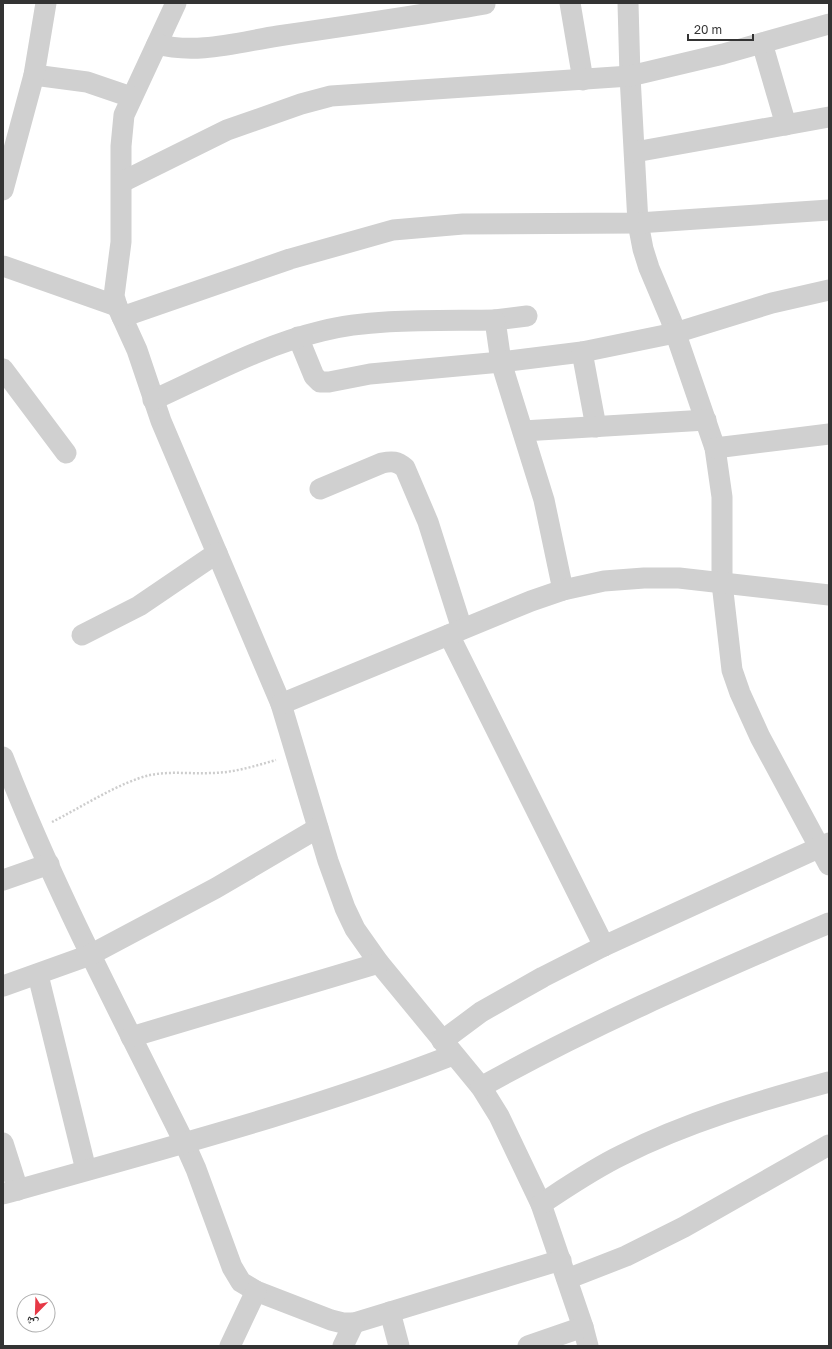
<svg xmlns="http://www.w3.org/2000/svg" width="832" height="1349" font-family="'Golos Text','Noto Naskh Arabic',sans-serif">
  <rect width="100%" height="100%" fill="#fff"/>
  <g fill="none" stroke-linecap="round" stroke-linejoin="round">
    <!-- path -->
    <path stroke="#cdcdcd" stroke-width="2.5" stroke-dasharray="2 2" stroke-linecap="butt" d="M 52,822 C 80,808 120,782 150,775 C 170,771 190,774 211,773 C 233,773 255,766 276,760"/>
    <!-- minor -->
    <g stroke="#d0d0d0" stroke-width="21">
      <polyline points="176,3 124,115 121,146 121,242 114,296 117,306 137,350 161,421 281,704 328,861 345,908 355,929 379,963 481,1087 499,1116 541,1204 583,1327 588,1346"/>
      <polyline points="570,3 583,80"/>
      <polyline points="628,3 630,76 638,223 643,249 649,268 671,320 715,448 722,497 722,583 732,670 740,693 760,737 829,865"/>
      <polyline points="762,43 786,125"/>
      <path d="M 157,44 C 196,55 239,42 278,36 C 347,26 416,16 485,4"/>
      <polyline points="34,75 87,82 131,97"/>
      <polyline points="635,152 829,117"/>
      <polyline points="122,182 227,130 301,104 331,96 630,76 723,54 829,24"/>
      <polyline points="3,190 34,75 46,3"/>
      <polyline points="3,266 117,306"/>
      <polyline points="527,316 495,320 501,362 544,500 563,590"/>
      <polyline points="122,317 290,259 393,230 463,224 638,223 829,210"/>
      <polyline points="298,337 314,376 320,382 329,382 370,374 501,362 582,352 675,333 772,303 829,290"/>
      <polyline points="582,352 596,427"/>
      <polyline points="3,369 66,453"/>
      <path d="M 153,400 C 208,375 263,345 322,331 C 373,318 441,321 495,320"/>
      <polyline points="523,431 706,420"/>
      <polyline points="715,448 829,434"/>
      <path d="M 320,489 L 382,463 C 392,461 397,461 405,468 L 428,522 L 462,629"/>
      <polyline points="82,635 139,606 217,553"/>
      <polyline points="449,635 604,946"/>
      <polyline points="281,704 531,601 563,590 604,581 644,578 679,578 829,595"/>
      <path d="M 3,757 C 54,889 121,1015 184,1142 L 196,1169 L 232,1267 L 241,1282 L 256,1291 L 331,1320 L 343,1323 L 354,1323 L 561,1260"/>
      <polyline points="3,880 49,864"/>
      <polyline points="38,975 86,1170"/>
      <polyline points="3,986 90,955 216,888 318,828"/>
      <polyline points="131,1037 379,963"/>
      <polyline points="442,1041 481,1012 543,977 604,946 829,843"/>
      <path d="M 481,1087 C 593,1024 711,974 829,923"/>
      <polyline points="3,1143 18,1190"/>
      <path d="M 3,1194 C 154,1151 307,1112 453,1055"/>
      <path d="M 541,1204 C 567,1187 593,1169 622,1155 C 687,1122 759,1101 829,1082"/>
      <polyline points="567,1279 626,1256 684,1227 829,1145"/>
      <polyline points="390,1312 399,1346"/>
      <polyline points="230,1346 256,1291"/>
      <polyline points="343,1346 354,1323"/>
      <polyline points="528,1346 583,1327"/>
    </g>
  </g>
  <!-- border -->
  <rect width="832" height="1349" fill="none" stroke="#333333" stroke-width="8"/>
  <!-- north arrow -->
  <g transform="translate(36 1313) rotate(203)"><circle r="19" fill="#ffffff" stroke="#adadad"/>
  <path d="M0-3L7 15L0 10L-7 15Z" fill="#e63946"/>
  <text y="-6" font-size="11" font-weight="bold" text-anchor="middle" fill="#333333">ش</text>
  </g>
  <!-- scale -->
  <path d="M688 34v6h65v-6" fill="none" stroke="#333333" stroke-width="2"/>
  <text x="694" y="34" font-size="12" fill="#333333" stroke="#ffffff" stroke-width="3" paint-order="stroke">20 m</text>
</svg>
